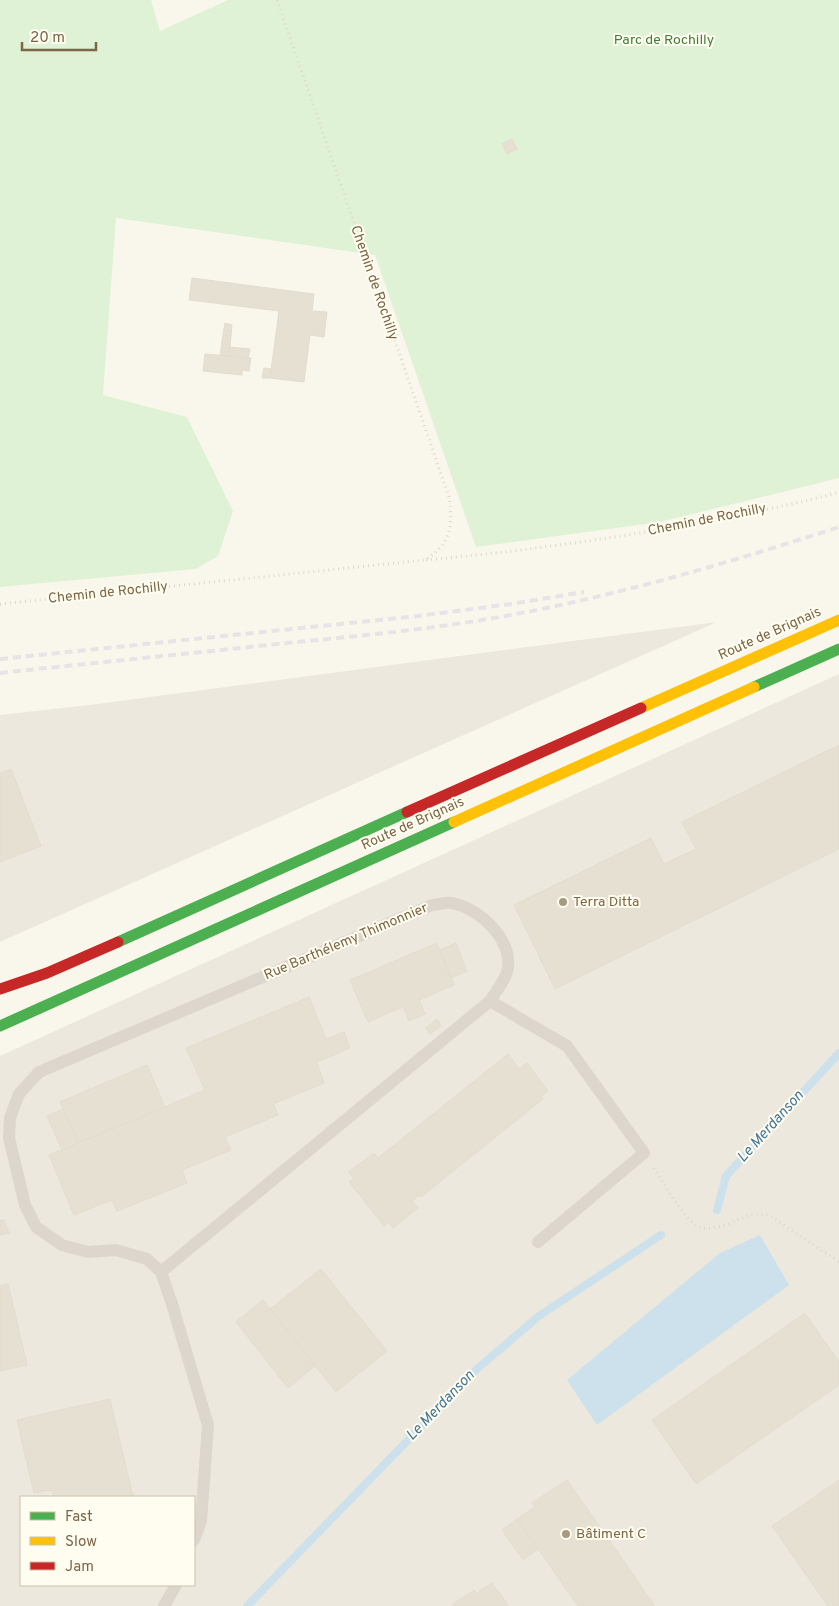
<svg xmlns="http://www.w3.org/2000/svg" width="839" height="1606" font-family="Overpass,sans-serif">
  <rect width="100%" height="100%" fill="#f9f7ec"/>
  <!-- industrial -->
  <g fill="#ede8dd" fill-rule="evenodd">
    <polygon points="717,622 0,942 0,715 89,705"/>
    <path d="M 839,674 L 839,1606 L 0,1606 L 0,1056 ZM 21,1497 L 194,1497 L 194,1585 L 21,1585 Z"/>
  </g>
  <!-- green -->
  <polygon fill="#e0f2d5" points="0,0 151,0 160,31 228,0 839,0 839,478 660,522 476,547 375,255 116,218 103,395 187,417 233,511 218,556 196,569 0,587"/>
  <!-- water -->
  <polygon fill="#cce1eb" points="760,1235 789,1285 597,1425 567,1380 720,1253"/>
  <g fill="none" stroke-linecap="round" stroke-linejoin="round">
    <!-- stream -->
    <g stroke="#cce1eb" stroke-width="8">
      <polyline points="717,1210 726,1176 839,1053"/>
      <polyline points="247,1606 478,1368 539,1316 661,1235"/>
    </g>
  </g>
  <!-- building -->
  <g fill="#e6e0d3" stroke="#e3dcce">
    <polygon points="512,139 517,149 507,154 502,144"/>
    <polygon points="192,278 314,294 312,311 327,312 324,337 310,335 304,382 270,378 279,311 189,300"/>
    <polygon points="225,323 232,325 231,336 223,335"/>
    <polygon points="223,335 231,336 229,356 220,356"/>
    <polygon points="229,347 250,349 248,358 229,356"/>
    <polygon points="205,354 251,358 249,371 242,370 242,375 203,371"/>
    <polygon points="264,368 271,369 270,378 262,378"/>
    <polygon points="839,745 839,849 555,989 514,905 651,838 664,864 696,849 682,822"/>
    <polygon points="11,769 41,846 0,862 0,773"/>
    <polygon points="437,943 454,985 419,1000 425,1014 409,1021 403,1007 368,1022 350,980"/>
    <polygon points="456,943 467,971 451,978 440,950"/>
    <polygon points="309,997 326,1039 344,1032 350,1048 317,1062 324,1083 273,1104 278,1115 225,1137 231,1150 182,1170 187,1183 117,1211 112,1200 74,1215 49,1155 205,1090 186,1048"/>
    <polygon points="437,1019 441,1026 430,1034 426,1028"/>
    <polygon points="508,1054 519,1069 527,1063 548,1091 541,1097 543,1099 421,1197 419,1195 412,1201 418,1208 393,1228 389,1222 384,1226 349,1182 353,1178 349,1172 374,1153 378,1158"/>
    <polygon points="147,1065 165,1107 78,1143 60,1102"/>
    <polygon points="63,1109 78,1143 62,1150 47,1116"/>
    <polygon points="0,1220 4,1220 9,1233 0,1235"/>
    <polygon points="321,1269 387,1351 336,1392 270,1309"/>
    <polygon points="8,1284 27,1365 0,1371 0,1286"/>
    <polygon points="263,1300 315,1366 288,1388 236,1322"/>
    <polygon points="805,1313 839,1362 839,1385 696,1484 652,1420"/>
    <polygon points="110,1399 133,1497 54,1497 52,1490 34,1493 17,1420"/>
    <polygon points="567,1480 655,1606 578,1606 517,1519 535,1507 532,1503"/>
    <polygon points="839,1480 839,1606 828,1606 772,1526"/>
    <polygon points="517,1519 538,1549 523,1560 502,1530"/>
    <polygon points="492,1583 509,1606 454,1606 453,1604 474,1590 477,1593"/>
  </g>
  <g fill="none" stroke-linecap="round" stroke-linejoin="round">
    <!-- path -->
    <g stroke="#dcd7cd" stroke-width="3" stroke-dasharray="1 4" stroke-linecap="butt">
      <path d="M 426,560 C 526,551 625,537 724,518 C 762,510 801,503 839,492"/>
      <path d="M 0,604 L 425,560 C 451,544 453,526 449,497 L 277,0"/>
      <path d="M 654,1168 C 664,1183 685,1223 702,1228 C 709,1230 722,1226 729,1224 C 746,1217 749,1212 769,1215 L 839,1262"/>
    </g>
    <!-- lane -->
    <g stroke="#dcd6cd" stroke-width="12">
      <polyline points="490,1001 567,1046 644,1153 538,1242"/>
      <path d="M 161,1272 L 490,1001 C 495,993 502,984 506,975 C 518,944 480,907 451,903 C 445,902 438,905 432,905 L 39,1072 L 19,1094 L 10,1118 L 9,1138 L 25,1205 L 36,1227 L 62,1245 L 88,1252 L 116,1250 L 147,1259 L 161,1272 L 172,1304 L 208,1425 L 201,1521 L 194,1540"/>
      <polyline points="164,1606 176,1585"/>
    </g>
    <!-- fast -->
    <g stroke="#4caf50" stroke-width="11">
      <polyline points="754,687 839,649"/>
      <polyline points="118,942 407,812"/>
      <polyline points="0,1026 454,822"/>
    </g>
    <!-- slow -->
    <g stroke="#ffc107" stroke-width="11">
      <polyline points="641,708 839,620"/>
      <polyline points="454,822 754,687"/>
    </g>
    <!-- jam -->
    <g stroke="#c62828" stroke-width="11">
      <polyline points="407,812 641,708"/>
      <polyline points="0,989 47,973 118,942"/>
    </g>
    <!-- rail -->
    <g stroke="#e7e3e6" stroke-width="4" stroke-dasharray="8 5" stroke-linecap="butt">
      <polyline points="0,659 418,616 511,604 584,592"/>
      <path d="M 0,673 C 92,663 185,654 278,644 C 346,637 414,631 482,620 C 603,600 722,565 839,527"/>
    </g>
  </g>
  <!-- markers -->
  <g fill="#a89981" stroke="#fffcf0" stroke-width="2">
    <circle cx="563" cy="902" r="5"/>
    <circle cx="566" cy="1534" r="5"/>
  </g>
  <g text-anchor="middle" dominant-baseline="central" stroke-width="4" stroke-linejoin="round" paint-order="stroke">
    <!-- park labels -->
    <g font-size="14" fill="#407d3c" stroke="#fffcf0">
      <text x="664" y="40">Parc de Rochilly</text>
    </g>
    <!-- street labels -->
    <g font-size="14" fill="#7c6648" stroke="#fffcf0">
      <text transform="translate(374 283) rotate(71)">Chemin de Rochilly</text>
      <text transform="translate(707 520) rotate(-11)">Chemin de Rochilly</text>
      <text transform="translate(108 593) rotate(-6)">Chemin de Rochilly</text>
      <text transform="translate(770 634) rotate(-24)">Route de Brignais</text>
      <text transform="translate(413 824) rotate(-24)">Route de Brignais</text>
      <text transform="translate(346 942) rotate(-23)">Rue Barthélemy Thimonnier</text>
    </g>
    <!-- poi labels -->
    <g font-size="14" fill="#7c6648" stroke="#fffcf0" text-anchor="start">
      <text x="573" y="902">Terra Ditta</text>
      <text x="576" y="1534">Bâtiment C</text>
    </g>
    <!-- water labels -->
    <g font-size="15" font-style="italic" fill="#417799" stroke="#fffcf0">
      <text transform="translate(771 1127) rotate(-48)">Le Merdanson</text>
      <text transform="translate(441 1406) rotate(-46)">Le Merdanson</text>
    </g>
  </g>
  <!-- legend -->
  <rect x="20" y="1496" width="175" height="90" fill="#fffcf0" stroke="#cbc0ad"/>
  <rect x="30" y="1512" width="25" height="8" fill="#4caf50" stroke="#cbc0ad"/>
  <text x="65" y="1521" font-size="15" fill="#7c6648">Fast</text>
  <rect x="30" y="1537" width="25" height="8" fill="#ffc107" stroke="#cbc0ad"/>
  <text x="65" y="1546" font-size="15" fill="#7c6648">Slow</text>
  <rect x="30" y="1562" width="25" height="8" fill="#c62828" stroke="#cbc0ad"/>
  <text x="65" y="1571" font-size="15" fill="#7c6648">Jam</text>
  <!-- scale -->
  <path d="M22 42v8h74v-8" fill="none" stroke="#7c6648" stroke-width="2.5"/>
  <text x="30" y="42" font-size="15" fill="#7c6648" stroke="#fffcf0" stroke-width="4" paint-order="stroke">20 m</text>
</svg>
